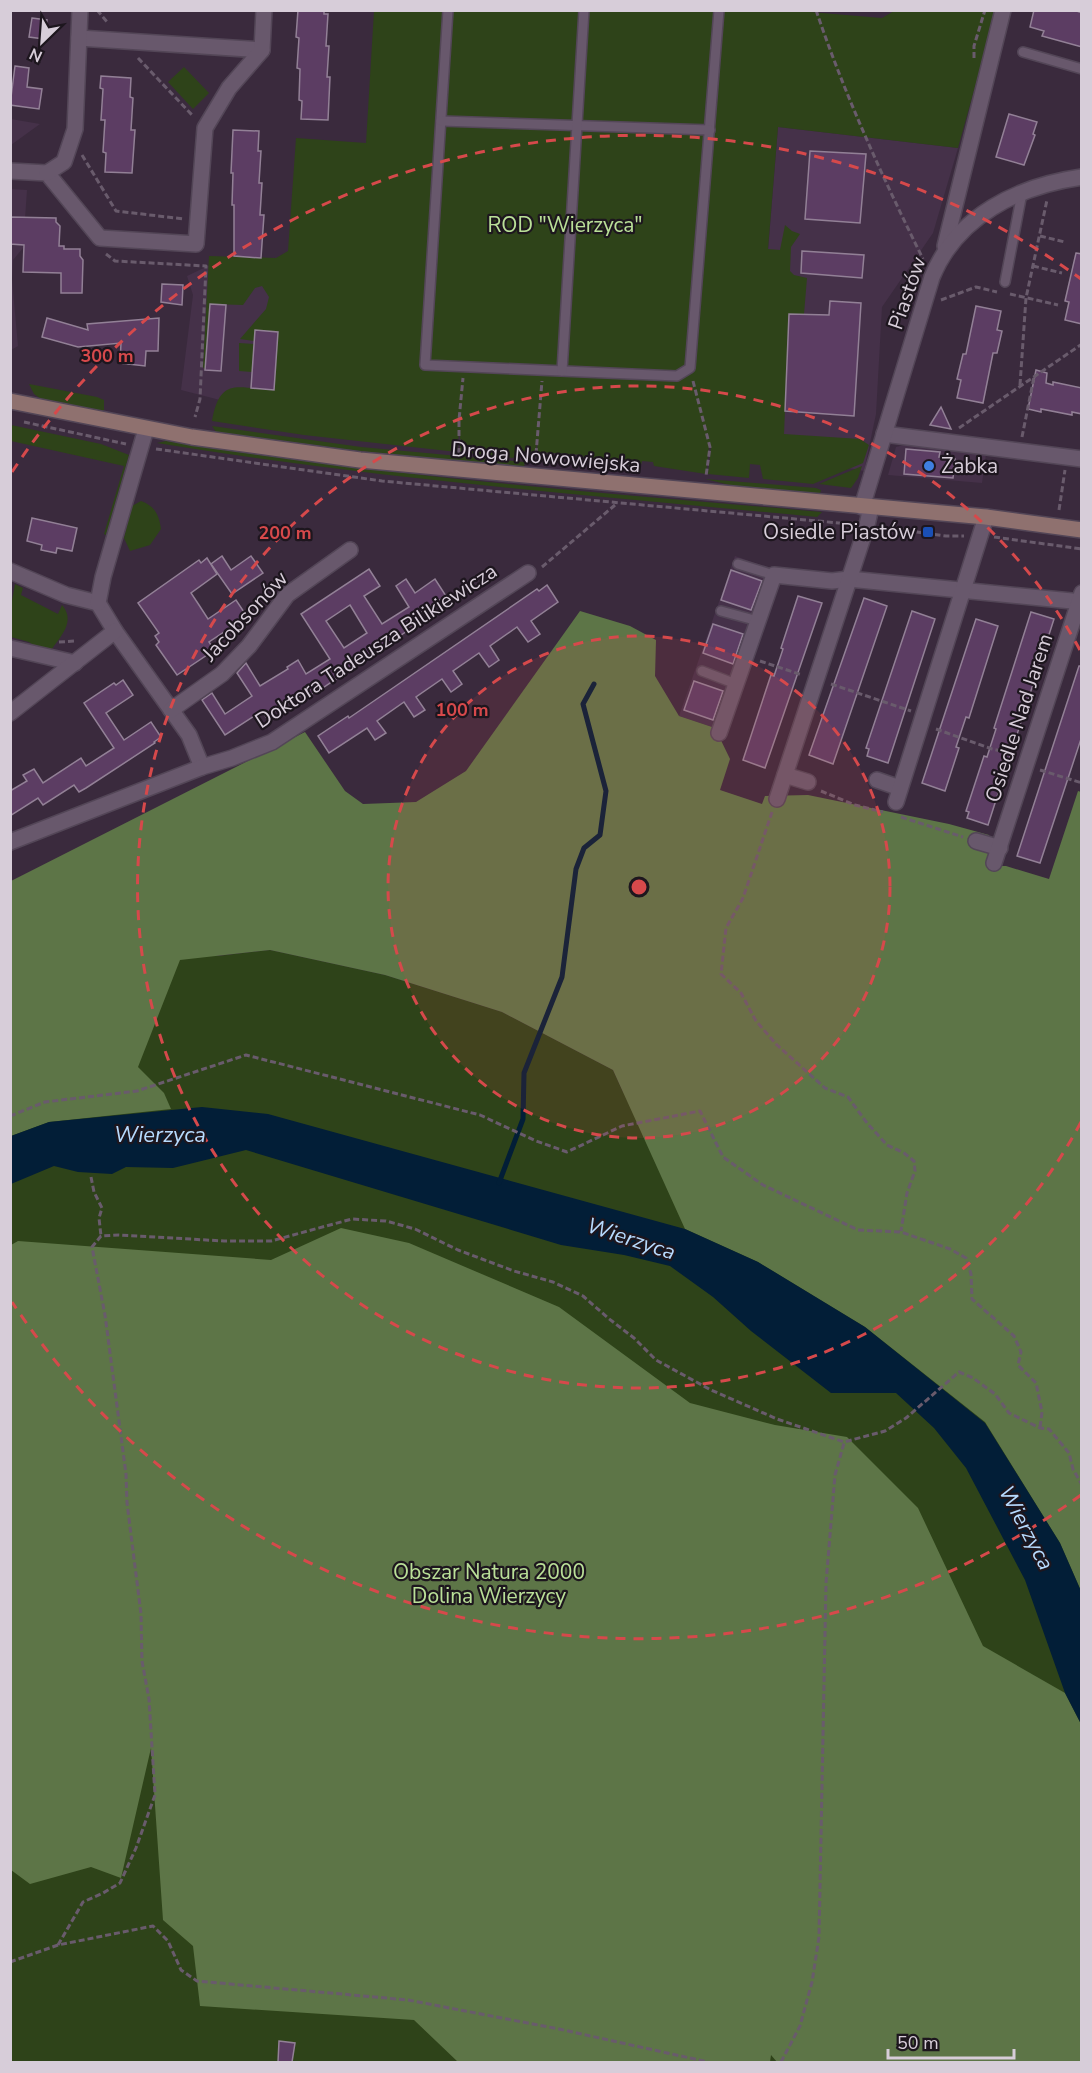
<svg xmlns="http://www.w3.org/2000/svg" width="1092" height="2073" font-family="'Nunito Sans',sans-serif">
  <rect width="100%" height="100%" fill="#3a2a3d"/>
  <!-- built -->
  <g fill="#453149">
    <polygon points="10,119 11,119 40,124 11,145"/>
    <polygon points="778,127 958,148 933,233 882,307 876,414 864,471 752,449"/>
    <polygon points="10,189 27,190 23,248 13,260 12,279 18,346 11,350"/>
    <polygon points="210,265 286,269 275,414 181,390 193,295 187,276"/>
    <polygon points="908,444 986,454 982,483 888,475 896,447"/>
    <polygon points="735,556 770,568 715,728 679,716"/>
  </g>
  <!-- green -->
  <g fill="#2e4319">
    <path d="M 786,10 L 882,18 L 894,11 L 996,11 L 958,148 L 778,127 L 768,249 L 780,250 L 785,225 L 792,231 L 800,234 L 791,247 L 790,271 L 794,275 L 807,278 L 804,314 L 789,314 L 784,434 L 860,439 L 869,445 L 863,463 L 813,484 L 763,479 L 760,465 L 750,464 L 749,478 L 708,474 L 711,447 L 709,447 L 706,474 L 654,466 L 653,462 L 642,461 L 641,465 C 623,464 607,466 590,464 L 582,455 L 537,452 L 538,436 L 535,452 L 521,451 L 513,458 L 460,452 L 460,432 L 459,432 L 457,452 L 304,435 L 212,421 C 220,375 239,389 274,390 L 278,332 L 254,341 L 240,339 L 266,309 L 269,297 L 262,286 L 255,288 L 243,305 L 211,304 L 205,370 L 203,367 L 209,256 L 276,258 L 288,251 L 296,138 L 366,143 L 374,11 Z"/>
    <polygon points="184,67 209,93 193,109 168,82"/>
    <polygon points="239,343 254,344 252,372 239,371"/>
    <polygon points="29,384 97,397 104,400 104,410 102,411 41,399 34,394"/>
    <polygon points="11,425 101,444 129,455 106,535 104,534 124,466 11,441"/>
    <polygon points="212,426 361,447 525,462 524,467 360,451 216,432"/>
    <path d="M 166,441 C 384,476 603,493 822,512 L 817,517 C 596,496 376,479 157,443 Z"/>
    <polygon points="862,466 858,478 851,488 819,484"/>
    <polygon points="705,479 816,488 821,490 820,494 738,487"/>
    <path d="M 141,501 C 155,506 159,515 161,529 L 150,545 L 130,551 L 124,538 L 132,506 Z"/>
    <path d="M 15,584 L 23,588 L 21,595 L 58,614 L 62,605 C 76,621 61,636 52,649 L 42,652 L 29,642 L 11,637 L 11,606 Z"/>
    <polygon points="270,950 385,975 502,1012 613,1070 623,1092 1082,1499 1081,2062 11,2062 11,979 171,955 218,956"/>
  </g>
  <!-- forest -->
  <g fill="#5d7547">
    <polygon points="580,611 630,626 656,640 655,676 679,716 715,728 730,759 720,790 762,804 765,796 808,795 949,824 989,835 996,866 1006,866 1049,879 1078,791 1081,792 1081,1591 1060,1543 985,1422 865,1327 758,1262 685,1229 613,1070 502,1012 385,975 270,950 180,960 138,1067 164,1093 171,1109 49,1122 11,1136 11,881 305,732 345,791 363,804 416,802 466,771"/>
    <polygon points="341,1228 409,1243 559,1307 690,1403 775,1425 847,1437 918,1508 983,1646 1065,1693 1081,1724 1081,2062 777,2062 771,2055 770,2062 458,2062 414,2020 200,2006 193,1946 163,1920 151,1748 121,1878 91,1867 30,1884 11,1870 11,1245 18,1241 271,1260"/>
  </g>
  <!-- water -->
  <polygon fill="#021e37" points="202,1107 268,1114 685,1229 758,1262 865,1327 985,1423 1060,1543 1081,1591 1081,1724 1065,1693 1025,1580 966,1468 934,1428 896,1393 831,1393 751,1331 713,1297 670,1266 624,1255 561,1245 246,1150 173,1168 126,1167 112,1174 78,1172 54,1166 11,1184 11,1136 49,1122"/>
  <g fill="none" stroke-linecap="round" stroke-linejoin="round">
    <!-- stream -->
    <polyline stroke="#021e37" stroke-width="5" points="499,1183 523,1119 524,1073 562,977 576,869 584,848 600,835 606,791 583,704 594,684"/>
  </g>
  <!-- building -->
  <g fill="#5c3d63" stroke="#928096" stroke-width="1.5" fill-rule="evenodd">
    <polygon points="298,10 324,10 324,14 328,14 326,46 329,46 327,77 330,77 328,120 301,119 302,101 299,100 300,69 297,68 299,38 296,37"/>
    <polygon points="1034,10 1074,10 1082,13 1082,47 1042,36 1044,31 1030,27"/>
    <polygon points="32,18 47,20 44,39 29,37"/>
    <polygon points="15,66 29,68 27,87 42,89 39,109 10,105"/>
    <polygon points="101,76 131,78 130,97 133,98 131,130 135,130 132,173 105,172 106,153 103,152 105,120 101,120 103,89 100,88"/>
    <polygon points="1009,114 1037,122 1033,134 1035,135 1024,165 996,157"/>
    <polygon points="233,130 259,131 258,151 261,151 259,183 262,183 260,215 264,215 261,258 234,256 234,205 232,205 233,173 231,173"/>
    <polygon points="810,151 866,154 860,223 805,219"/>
    <polygon points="10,217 56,218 56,222 60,226 59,246 64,246 64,249 80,249 80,256 83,260 82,293 61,293 61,273 23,272 24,245 10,244"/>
    <polygon points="802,251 864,255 862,278 801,273"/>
    <polygon points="1076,253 1082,254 1082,324 1065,320 1069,302 1065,301"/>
    <polygon points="162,284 183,285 182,305 161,302"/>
    <polygon points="830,301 861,303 854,416 785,411 789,314 829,315"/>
    <polygon points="210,304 226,305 221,371 205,370"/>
    <polygon points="976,306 1001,311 997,330 1002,331 997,353 993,353 983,403 957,398 961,380 957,379 963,354 966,354"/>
    <polygon points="47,318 88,330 87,324 159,318 158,351 146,351 145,366 120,363 121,343 78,347 42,337"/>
    <polygon points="255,330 278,332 274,390 251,388"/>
    <polygon points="1036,370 1047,373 1046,383 1053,385 1053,382 1082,388 1082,414 1072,412 1072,415 1041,409 1041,412 1028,409"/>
    <polygon points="941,407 951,429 930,425"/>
    <polygon points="906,449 940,452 939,457 955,459 953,478 904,474"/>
    <polygon points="32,518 77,528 72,551 57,548 56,553 41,550 42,545 27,541"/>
    <polygon points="222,556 231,570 251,556 263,573 232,594 211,564"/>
    <polygon points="207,558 217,574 191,593 199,605 208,619 236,600 246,615 238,620 239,622 209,642 213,648 206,653 207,655 177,675 156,645 159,642 155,636 159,633 138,603 199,560 201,563"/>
    <path d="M 369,569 L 380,586 L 364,596 L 382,624 L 409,607 L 396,586 L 406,579 L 415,593 L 435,579 L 446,596 L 415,616 L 418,620 L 412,624 L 413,627 L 321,689 L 306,697 L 304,693 L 266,717 L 262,711 L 225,735 L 202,700 L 212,693 L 225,714 L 252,696 L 237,673 L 246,663 L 260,686 L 288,669 L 287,667 L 298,660 L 306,674 L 330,659 L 301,614 ZM 350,605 L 367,633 L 344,648 L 326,621 Z"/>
    <polygon points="731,570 762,581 751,610 721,600"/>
    <polygon points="547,585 558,602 531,621 540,634 528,642 517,627 490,646 499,660 489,667 479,653 453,671 462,684 451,692 442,679 416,697 425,710 414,717 404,702 377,721 386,733 375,740 367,728 329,753 318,736 348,716 349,718 387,692 537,589 539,591"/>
    <polygon points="798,596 822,603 765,768 743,760 766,690 771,675 774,676 783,649 781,648"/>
    <polygon points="864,598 887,606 833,764 809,755"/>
    <polygon points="912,611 935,619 888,763 867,756 869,749 866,748"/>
    <polygon points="1031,612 1054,619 988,825 967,818 969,812 966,811 984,756 987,757 996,729 994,728"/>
    <polygon points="976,619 998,626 969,718 966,717 956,747 959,748 945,791 922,783"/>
    <polygon points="713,624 743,634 733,664 703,653"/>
    <polygon points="1079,666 1082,666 1082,736 1040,863 1017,856"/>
    <polygon points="123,680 133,695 106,713 124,740 151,722 161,737 154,742 155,743 86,788 79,792 74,785 43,805 38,798 10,816 10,791 27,781 23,775 34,769 43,783 81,758 86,766 114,748 84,703 114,683 116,685"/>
    <polygon points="694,681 723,691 713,720 684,710"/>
    <polygon points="279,2041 295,2043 292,2062 278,2062"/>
  </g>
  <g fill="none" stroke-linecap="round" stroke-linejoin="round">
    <!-- lane casing -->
    <g stroke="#534657" stroke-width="12">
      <g id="lane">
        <polyline points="448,10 425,365 677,376 690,368 719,10"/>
        <polyline points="1023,52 1082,69"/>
        <polyline points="441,121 710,130"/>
        <polyline points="1005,282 1022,193"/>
        <polyline points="562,371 584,10"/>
        <polyline points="738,564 774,575"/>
        <polyline points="721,611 758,621"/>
        <polyline points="702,671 736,684"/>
      </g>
    </g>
    <!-- street casing -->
    <g stroke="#534657" stroke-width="18">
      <g id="street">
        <polyline points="79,38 262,50"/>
        <polyline points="10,171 47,173 100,238 196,244 205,128 229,88 262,50 264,10"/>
        <polyline points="47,173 64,162 75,129 80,10"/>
        <polyline points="945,246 1003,10"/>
        <polyline points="884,434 1082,459"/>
        <path d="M 862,507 L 932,277 C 957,216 1018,186 1082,177"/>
        <polyline points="10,571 66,595 98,603 115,631 189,735 202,767"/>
        <polyline points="98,603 103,577 146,429"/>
        <polyline points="10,648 75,663"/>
        <polyline points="171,710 222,674 249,646 287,595 350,550"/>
        <polyline points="10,713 115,631"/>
        <polyline points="719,733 774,575 832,581 849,579 1082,602"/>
        <polyline points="785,775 808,782"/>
        <polyline points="877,780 900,788"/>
        <polyline points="777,799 867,525 871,507"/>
        <polyline points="896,802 986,517"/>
        <polyline points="976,841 1000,848"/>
        <polyline points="10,842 202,767 232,758 272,742 528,573"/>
        <polyline points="994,863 1082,593"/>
      </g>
    </g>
    <!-- secondary casing -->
    <g stroke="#534657" stroke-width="18">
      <polyline id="secondary" points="10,401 192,437 360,460 986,517 1082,530"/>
    </g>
    <!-- path -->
    <g stroke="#695b6c" stroke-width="3" stroke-dasharray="6 3" stroke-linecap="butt">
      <polyline points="97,10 108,23"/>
      <path d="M 816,10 C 845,96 883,178 923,259"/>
      <polyline points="138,58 193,116"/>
      <polyline points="974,58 974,46 985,10"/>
      <polyline points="82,155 116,211 184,219"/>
      <polyline points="1040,236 1065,242"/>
      <polyline points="106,254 115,261 206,266 200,399 195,417"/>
      <polyline points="1033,266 1062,273"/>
      <polyline points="1010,294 1058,305"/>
      <polyline points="941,300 976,287 997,292"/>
      <polyline points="693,381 710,447 706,476"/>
      <polyline points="1020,385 1026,298 1047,200"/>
      <polyline points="24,422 126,444"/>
      <polyline points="959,428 1082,344"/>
      <polyline points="1022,437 1034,377"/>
      <polyline points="156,449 382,481 850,524"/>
      <polyline points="459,454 459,420 463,378"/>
      <polyline points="536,454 542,381"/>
      <polyline points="1059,510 1065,470"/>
      <polyline points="881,527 946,536 964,536"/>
      <polyline points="994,537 1082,549"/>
      <polyline points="542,567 615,505"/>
      <polyline points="59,642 76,641"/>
      <polyline points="760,661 802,675"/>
      <polyline points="831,684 911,711"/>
      <polyline points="936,729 992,749 1015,754"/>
      <polyline points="1040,770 1082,783"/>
      <polyline points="821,791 855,805 883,812"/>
      <polyline points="772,812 743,898 726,928 721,974 741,993 756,1021 777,1045 825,1088 848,1097 867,1123 887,1145 904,1153 914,1161 915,1171 907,1193 901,1231"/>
      <polyline points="901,817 963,837"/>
      <polyline points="10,1116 45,1102 137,1091 246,1055 480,1115 536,1141 567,1152 622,1126 700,1111 723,1157 763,1185 858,1230 901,1232 950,1249 966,1258 971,1274 972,1299 1014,1336 1021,1352 1018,1365 1036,1383 1042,1412 1040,1428"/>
      <polyline points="91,1177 94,1192 102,1208 99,1218 101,1236"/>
      <polyline points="58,1945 83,1902 103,1893 120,1883 136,1848 155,1795 149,1699 142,1661 141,1614 127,1503 126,1474 105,1315 92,1247 101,1236 119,1235 224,1241 271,1241 352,1219 386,1221 415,1229 458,1250 514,1271 553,1282 583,1296 608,1318 634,1338 656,1360 711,1390 777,1419 844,1442 885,1431 906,1418 959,1372 973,1378 995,1394 1009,1413 1040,1428 1049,1429 1069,1453 1073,1469 1082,1485"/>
      <polyline points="10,1962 58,1945 153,1926 168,1941 181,1970 197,1981 408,2000 559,2029 708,2062"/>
      <polyline points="781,2062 800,2026 812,1982 819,1937 826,1583 835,1475 844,1443"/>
    </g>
    <!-- lane -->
    <use href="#lane" stroke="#68586c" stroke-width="9"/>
    <!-- street -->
    <use href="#street" stroke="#68586c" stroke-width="15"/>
    <!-- secondary -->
    <use href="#secondary" stroke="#8f716f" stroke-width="15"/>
  </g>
  <!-- distance rings -->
  <circle cx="639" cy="887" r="251" fill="#d6494b" fill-opacity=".12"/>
  <g fill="none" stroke="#d6494b" stroke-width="3" stroke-dasharray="10 8">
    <circle cx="639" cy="887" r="251"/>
    <path d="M1081 1122A501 501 0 1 1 1081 652"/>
    <path d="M1081 1495A752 752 0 0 1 12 1302M12 472A752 752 0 0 1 1081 279"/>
  </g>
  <!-- markers -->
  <circle fill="#3f7fe0" stroke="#1d161e" stroke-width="2" cx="929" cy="466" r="6"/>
  <rect fill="#1a4fb4" stroke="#1d161e" stroke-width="2" x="922" y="526" width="12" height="12" rx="3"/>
  <g text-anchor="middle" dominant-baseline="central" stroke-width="4.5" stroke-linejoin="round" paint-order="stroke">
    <!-- park labels -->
    <g font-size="21" fill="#bae098" stroke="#1d161e">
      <text x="565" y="225">ROD "Wierzyca"</text>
      <text x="489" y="1572">Obszar Natura 2000<tspan x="489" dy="24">Dolina Wierzycy</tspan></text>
    </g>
    <!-- street labels -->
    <g font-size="21" fill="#d7cdd9" stroke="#1d161e">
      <text transform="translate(907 293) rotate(-71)">Piastów</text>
      <text transform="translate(546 457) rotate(5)">Droga Nowowiejska</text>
      <text transform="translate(245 616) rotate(-47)">Jacobsonów</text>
      <text transform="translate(376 646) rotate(-33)">Doktora Tadeusza Bilikiewicza</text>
      <text transform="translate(1019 718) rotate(-72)">Osiedle Nad Jarem</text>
    </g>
    <!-- poi labels -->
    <g font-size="21" fill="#d7cdd9" stroke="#1d161e" text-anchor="start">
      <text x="941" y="466">Żabka</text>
      <text x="916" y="532" text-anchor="end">Osiedle Piastów</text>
    </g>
    <!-- water labels -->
    <g font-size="22" font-style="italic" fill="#b6dafe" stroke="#1d161e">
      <text x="160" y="1135">Wierzyca</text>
      <text transform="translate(631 1239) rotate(18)">Wierzyca</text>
      <text transform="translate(1026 1528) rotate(62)">Wierzyca</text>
    </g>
  </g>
  <circle cx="639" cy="887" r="9" fill="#d6494b" stroke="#1d161e" stroke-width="3"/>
  <g font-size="18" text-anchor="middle" font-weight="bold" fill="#d6494b" stroke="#1d161e" stroke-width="4.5" stroke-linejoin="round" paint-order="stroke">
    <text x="107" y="362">300 m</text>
    <text x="285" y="539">200 m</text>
    <text x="462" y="716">100 m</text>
  </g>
  <!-- border -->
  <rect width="1092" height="2073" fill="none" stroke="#d7cdd9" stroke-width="24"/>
  <!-- north arrow -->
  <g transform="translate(42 42) rotate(205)" stroke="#1d161e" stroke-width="4.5" paint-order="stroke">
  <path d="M0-4.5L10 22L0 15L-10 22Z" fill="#d7cdd9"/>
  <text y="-9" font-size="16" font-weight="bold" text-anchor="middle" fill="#d7cdd9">N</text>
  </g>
  <!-- scale -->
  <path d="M888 2049v9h126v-9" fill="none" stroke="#d7cdd9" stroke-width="3"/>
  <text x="897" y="2049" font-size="18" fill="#d7cdd9" stroke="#1d161e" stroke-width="4.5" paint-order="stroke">50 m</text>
</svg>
